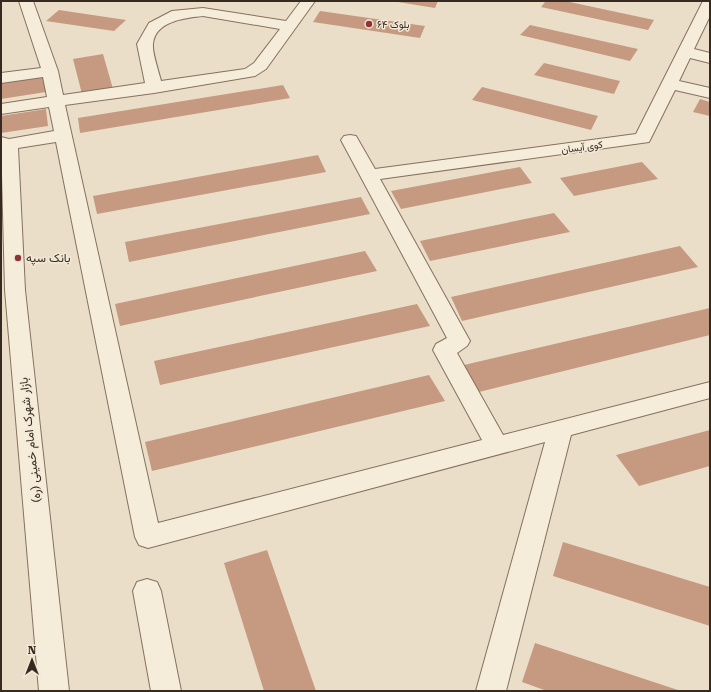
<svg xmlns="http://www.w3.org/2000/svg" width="711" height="692" font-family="'Roboto Serif',Vazirmatn,serif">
  <rect width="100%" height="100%" fill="#ebdec8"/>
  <!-- building -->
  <g fill="#c69981">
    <polygon points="392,1 438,1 435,8"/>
    <polygon points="546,1 565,1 654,20 648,30 541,7"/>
    <polygon points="59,10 126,20 114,31 46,21"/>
    <polygon points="320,11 425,26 420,38 313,22"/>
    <polygon points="530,25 638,49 630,61 520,35"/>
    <polygon points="103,54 113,89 82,94 73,59"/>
    <polygon points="544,63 620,81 614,94 534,75"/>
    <polygon points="44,77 46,92 1,99 1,83"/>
    <polygon points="283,85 290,98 80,133 78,118"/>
    <polygon points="482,87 598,116 591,130 472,100"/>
    <polygon points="700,99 710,102 710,116 693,112"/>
    <polygon points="46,109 48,126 1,133 1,116"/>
    <polygon points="318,155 326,172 97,214 93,196"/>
    <polygon points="642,162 658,179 574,196 560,178"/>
    <polygon points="520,167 532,183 401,209 391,191"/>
    <polygon points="361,197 370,214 129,262 125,242"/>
    <polygon points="554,213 570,232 430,261 420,241"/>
    <polygon points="680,246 698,267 462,321 451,297"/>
    <polygon points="365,251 377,271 120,326 115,304"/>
    <polygon points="417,304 430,326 160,385 154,361"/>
    <polygon points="710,308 710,335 479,392 464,365"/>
    <polygon points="429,375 445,401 152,471 145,442"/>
    <polygon points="710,430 710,466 639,486 616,455"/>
    <polygon points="563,542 710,587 710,626 553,576"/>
    <polygon points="267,550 316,691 264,691 224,563"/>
    <polygon points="535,643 681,691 547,691 522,682"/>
  </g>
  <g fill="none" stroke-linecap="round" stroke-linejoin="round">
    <!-- minor casing -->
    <g stroke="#85715e" stroke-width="2">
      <g id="minor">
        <path d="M 19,1 L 33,1 L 58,71 L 63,95 L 145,83 L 137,44 L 149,23 L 172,11 L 203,8 L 286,21 L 301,1 L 315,1 L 266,69 L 255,76 L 154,93 L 65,105 L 158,523 L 482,440 L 433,350 L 436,344 L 447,338 L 341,140 L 344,136 L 350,135 L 356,136 L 375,169 L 636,134 L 703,1 L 710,1 L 710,16 L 694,49 L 710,53 L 710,63 L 690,58 L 679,81 L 710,88 L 710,98 L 675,90 L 649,142 L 380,179 L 470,341 L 467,346 L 457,353 L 503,435 L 710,382 L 710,398 L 571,435 L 506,691 L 476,691 L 545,442 L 148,548 L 139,545 L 135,537 L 56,142 L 18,148 L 25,290 L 69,691 L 39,691 L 5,290 L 1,137 L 9,139 L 54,131 L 49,107 L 1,114 L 1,104 L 47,97 L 43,77 L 1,83 L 1,73 L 41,68 ZM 203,16 L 280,29 L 254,63 L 245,69 L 161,81 C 159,72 152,53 153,44 C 155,21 185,18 203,16 Z"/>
        <polygon points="147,579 157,582 161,591 181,691 151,691 133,591 137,582"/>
      </g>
    </g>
    <!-- minor -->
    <use href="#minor" fill="#f6ecda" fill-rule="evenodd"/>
  </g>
  <!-- markers -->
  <g fill="#903339" stroke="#f3e9d7" stroke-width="1.5">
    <circle cx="369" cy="24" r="4"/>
    <circle cx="18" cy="258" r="4"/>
  </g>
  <g text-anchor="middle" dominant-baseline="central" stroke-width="3" stroke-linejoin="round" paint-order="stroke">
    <!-- far-poi labels -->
    <g font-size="10" fill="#372a21" stroke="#f3e9d7" text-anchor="start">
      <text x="377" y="24">بلوک ۶۴</text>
    </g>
    <!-- far-street labels -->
    <g font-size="10" fill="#372a21" stroke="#f3e9d7">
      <text transform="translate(582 147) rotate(-8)">کوی آیسان</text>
    </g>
    <!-- poi labels -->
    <g font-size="12" fill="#372a21" stroke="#f3e9d7" text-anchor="start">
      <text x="26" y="258">بانک سپه</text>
    </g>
    <!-- street labels -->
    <g font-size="12" fill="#372a21" stroke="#f3e9d7">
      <text transform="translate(30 440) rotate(-96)">بازار شهرک امام خمینی (ره)</text>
    </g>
  </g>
  <!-- border -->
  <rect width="711" height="692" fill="none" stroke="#372a21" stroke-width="4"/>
  <!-- north arrow -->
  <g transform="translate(32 660)" stroke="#f3e9d7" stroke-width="3" paint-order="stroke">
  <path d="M0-3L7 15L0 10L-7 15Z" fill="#372a21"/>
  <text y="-6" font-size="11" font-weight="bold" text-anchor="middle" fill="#372a21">N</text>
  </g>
</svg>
